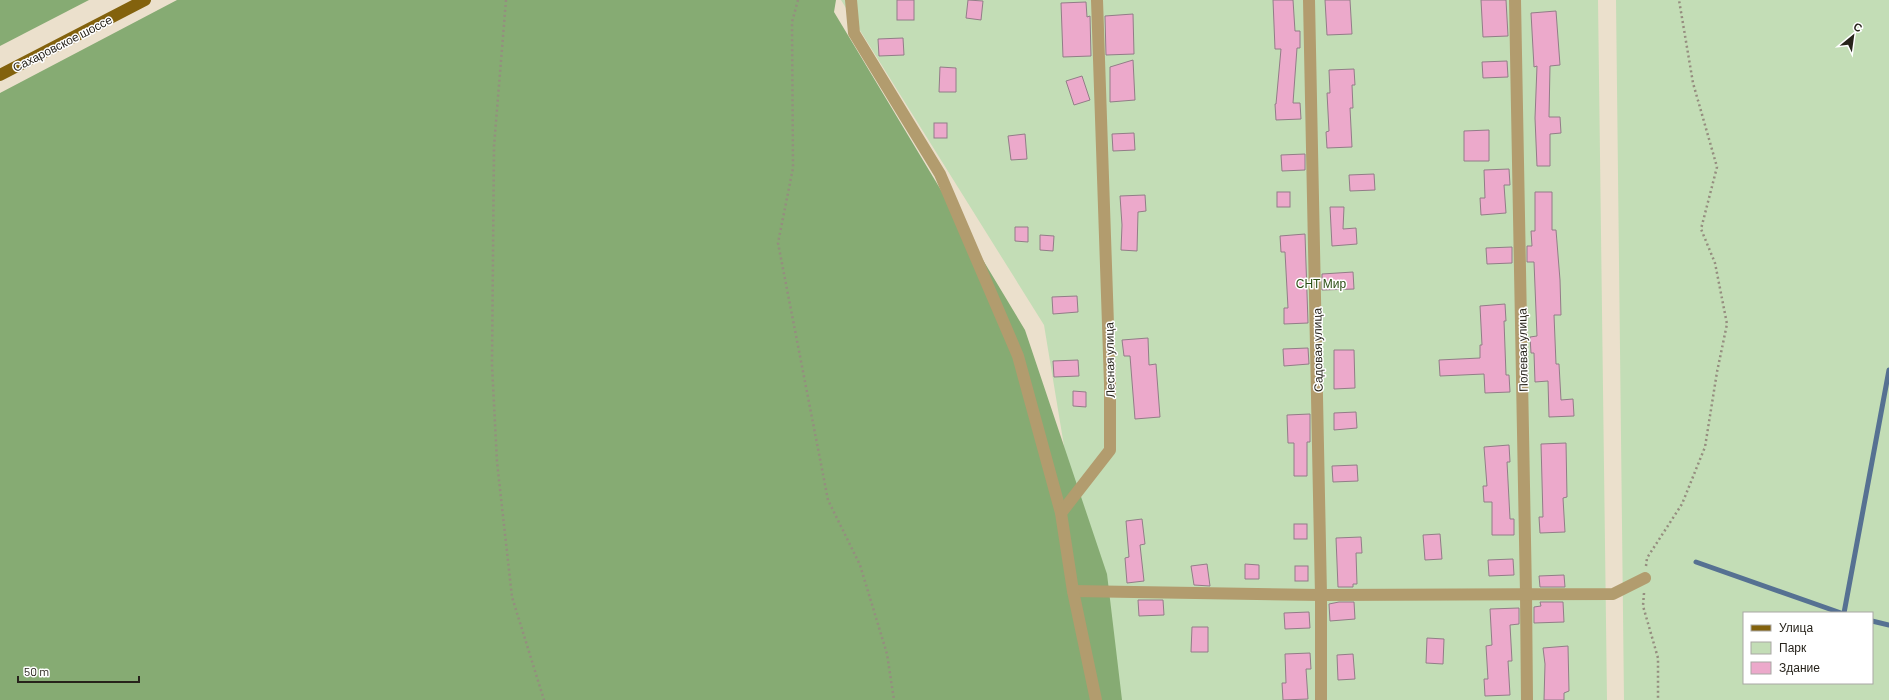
<svg xmlns="http://www.w3.org/2000/svg" width="1889" height="700" font-family="Barlow,sans-serif">
  <rect width="100%" height="100%" fill="#ebe0cc"/>
  <!-- green -->
  <g fill="#c3ddb6" fill-rule="evenodd">
    <polygon points="841,0 1598,0 1607,700 1106,700 1044,325"/>
    <path d="M 1616,0 L 1889,0 L 1889,700 L 1624,700 ZM 1744,613 L 1872,613 L 1872,683 L 1744,683 Z"/>
  </g>
  <!-- forest -->
  <g fill="#86ab73">
    <polygon points="0,0 89,0 0,46"/>
    <polygon points="177,0 836,0 834,12 1025,330 1107,574 1122,700 0,700 0,93"/>
  </g>
  <g fill="none" stroke-linecap="round" stroke-linejoin="round">
    <!-- stream -->
    <g stroke="#567192" stroke-width="5">
      <polyline points="1696,562 1841,613"/>
      <polyline points="1844,613 1889,370"/>
      <polyline points="1872,621 1889,625"/>
    </g>
  </g>
  <!-- building -->
  <g fill="#eca9cb" stroke="#927d87">
    <rect x="897" y="0" width="17" height="20"/>
    <polygon points="968,0 983,1 981,20 966,18"/>
    <polygon points="1273,0 1293,0 1295,31 1300,31 1300,48 1297,48 1293,103 1300,103 1301,119 1276,120 1275,104 1276,104 1281,49 1275,49"/>
    <polygon points="1325,0 1350,0 1352,34 1327,35"/>
    <polygon points="1481,0 1506,0 1508,36 1483,37"/>
    <polygon points="1086,2 1087,17 1090,16 1091,56 1063,57 1061,3"/>
    <polygon points="1556,11 1560,65 1550,66 1549,117 1560,117 1561,133 1550,134 1550,166 1537,166 1535,118 1537,66 1534,67 1531,13"/>
    <polygon points="1133,14 1134,54 1106,55 1105,16"/>
    <polygon points="903,38 904,55 879,56 878,39"/>
    <polygon points="1133,60 1135,100 1110,102 1110,67"/>
    <polygon points="1507,61 1508,77 1483,78 1482,62"/>
    <polygon points="940,67 956,68 956,92 939,92"/>
    <polygon points="1354,69 1355,85 1352,85 1353,108 1350,108 1352,147 1327,148 1326,132 1329,131 1327,93 1330,93 1329,70"/>
    <polygon points="1082,76 1090,100 1074,105 1066,81"/>
    <rect x="934" y="123" width="13" height="15"/>
    <polygon points="1489,130 1489,161 1464,161 1464,131"/>
    <polygon points="1134,133 1135,150 1113,151 1112,134"/>
    <polygon points="1025,134 1027,159 1011,160 1008,136"/>
    <polygon points="1305,154 1305,170 1282,171 1281,155"/>
    <polygon points="1509,169 1510,185 1504,185 1506,213 1481,215 1480,198 1485,198 1484,170"/>
    <polygon points="1374,174 1375,190 1350,191 1349,175"/>
    <rect x="1277" y="192" width="13" height="15"/>
    <polygon points="1535,192 1552,192 1552,230 1556,230 1560,280 1561,315 1554,315 1556,364 1559,364 1561,400 1573,399 1574,416 1549,417 1548,381 1535,382 1534,353 1531,353 1530,337 1537,336 1534,262 1527,262 1527,246 1532,246 1531,231 1535,231"/>
    <polygon points="1145,195 1146,211 1138,212 1137,251 1121,250 1122,225 1120,196"/>
    <polygon points="1330,207 1344,207 1343,229 1356,228 1357,244 1332,246"/>
    <polygon points="1015,227 1028,227 1028,242 1015,241"/>
    <polygon points="1305,234 1308,323 1284,324 1284,308 1288,308 1285,252 1281,252 1280,236"/>
    <polygon points="1040,235 1054,236 1053,251 1040,250"/>
    <polygon points="1512,247 1512,263 1487,264 1486,248"/>
    <polygon points="1353,272 1354,289 1322,290 1322,274"/>
    <polygon points="1077,296 1078,312 1053,314 1052,297"/>
    <polygon points="1505,304 1506,321 1504,321 1506,375 1509,375 1510,392 1485,393 1484,374 1440,376 1439,360 1480,358 1480,345 1482,345 1480,306"/>
    <polygon points="1148,338 1149,365 1156,364 1160,417 1135,419 1130,356 1124,356 1122,340"/>
    <polygon points="1308,348 1309,364 1284,366 1283,349"/>
    <polygon points="1334,350 1354,350 1355,388 1334,389"/>
    <polygon points="1078,360 1079,376 1054,377 1053,361"/>
    <polygon points="1073,391 1086,392 1086,407 1073,406"/>
    <polygon points="1356,412 1357,428 1334,430 1334,413"/>
    <polygon points="1310,414 1310,442 1307,442 1307,476 1294,476 1294,443 1288,443 1287,415"/>
    <polygon points="1566,443 1567,497 1563,498 1565,532 1540,533 1539,517 1543,517 1541,444"/>
    <polygon points="1509,445 1510,462 1507,462 1510,519 1514,519 1514,535 1492,535 1492,502 1484,502 1483,486 1487,486 1484,447"/>
    <polygon points="1357,465 1358,481 1333,482 1332,466"/>
    <polygon points="1142,519 1145,544 1140,545 1144,581 1127,583 1125,558 1129,557 1126,521"/>
    <rect x="1294" y="524" width="13" height="15"/>
    <polygon points="1440,534 1442,559 1425,560 1423,535"/>
    <polygon points="1361,537 1362,553 1356,553 1357,584 1353,584 1353,587 1338,587 1336,538"/>
    <polygon points="1513,559 1514,575 1489,576 1488,560"/>
    <polygon points="1207,564 1210,586 1194,585 1191,566"/>
    <polygon points="1245,564 1259,565 1259,579 1245,579"/>
    <rect x="1295" y="566" width="13" height="15"/>
    <polygon points="1564,575 1565,587 1540,587 1539,576"/>
    <polygon points="1138,600 1163,600 1164,615 1139,616"/>
    <polygon points="1339,602 1354,602 1355,619 1330,621 1329,604"/>
    <polygon points="1540,602 1563,602 1564,622 1534,623 1534,607 1541,606"/>
    <polygon points="1519,608 1519,624 1510,625 1512,661 1508,661 1510,695 1485,696 1484,679 1488,679 1486,646 1492,645 1490,609"/>
    <polygon points="1309,612 1310,628 1285,629 1284,613"/>
    <polygon points="1192,627 1208,627 1208,652 1191,652"/>
    <polygon points="1427,638 1444,639 1443,664 1426,663"/>
    <polygon points="1568,646 1569,691 1564,693 1564,700 1544,700 1545,664 1543,648"/>
    <polygon points="1310,653 1311,669 1306,669 1308,699 1283,700 1282,683 1286,683 1285,654"/>
    <polygon points="1353,654 1355,679 1338,680 1337,655"/>
  </g>
  <g fill="none" stroke-linecap="round" stroke-linejoin="round">
    <!-- path -->
    <g stroke="#958d7f" stroke-width="2.5" stroke-dasharray="2 3" stroke-linecap="butt">
      <polyline points="506,0 494,146 492,365 497,462 512,597 544,700"/>
      <polyline points="798,0 792,22 793,168 778,243 828,500 860,565 887,654 894,700"/>
      <polyline points="1646,566 1647,558 1682,504 1705,447 1717,372 1727,324 1715,263 1701,229 1717,167 1693,83 1679,0"/>
      <polyline points="1644,593 1643,606 1658,658 1658,700"/>
    </g>
    <!-- minor -->
    <g stroke="#b29c6e" stroke-width="12">
      <polyline points="851,0 854,33 940,174 1018,356 1061,513"/>
      <polyline points="1309,0 1321,595 1321,700"/>
      <polyline points="1515,0 1526,594 1527,700"/>
      <polyline points="1073,591 1321,595 1613,594 1645,578"/>
      <polyline points="1096,700 1073,591 1061,513 1110,450 1110,384 1097,0"/>
    </g>
    <!-- major -->
    <polyline stroke="#83620d" stroke-width="12" points="0,75 145,0"/>
  </g>
  <g text-anchor="middle" dominant-baseline="central" stroke-width="3" stroke-linejoin="round" paint-order="stroke">
    <!-- street labels -->
    <g font-size="12" fill="#27231b" stroke="#fff">
      <text transform="translate(62 43) rotate(-27)">Сахаровское шоссе</text>
      <text transform="translate(1317 350) rotate(-91)">Садовая улица</text>
      <text transform="translate(1522 350) rotate(-91)">Полевая улица</text>
      <text transform="translate(1109 360) rotate(-91)">Лесная улица</text>
    </g>
    <!-- park labels -->
    <g font-size="12" fill="#2a4e13" stroke="#fff">
      <text x="1321" y="283">СНТ Мир</text>
    </g>
  </g>
  <!-- legend -->
  <rect x="1743" y="612" width="130" height="72" fill="#ffffff" stroke="#a9a7a4"/>
  <rect x="1751" y="625" width="20" height="6" fill="#83620d" stroke="#a9a7a4"/>
  <text x="1779" y="632" font-size="12" fill="#27231b">Улица</text>
  <rect x="1751" y="642" width="20" height="12" fill="#c3ddb6" stroke="#a9a7a4"/>
  <text x="1779" y="652" font-size="12" fill="#27231b">Парк</text>
  <rect x="1751" y="662" width="20" height="12" fill="#eca9cb" stroke="#a9a7a4"/>
  <text x="1779" y="672" font-size="12" fill="#27231b">Здание</text>
  <!-- north arrow -->
  <g transform="translate(1853 36) rotate(29)" stroke="#ffffff" stroke-width="3" paint-order="stroke">
  <path d="M0-3L7 15L0 10L-7 15Z" fill="#27231b"/>
  <text y="-6" font-size="11" font-weight="bold" text-anchor="middle" fill="#27231b">С</text>
  </g>
  <!-- scale -->
  <path d="M18 676v6h121v-6" fill="none" stroke="#27231b" stroke-width="2"/>
  <text x="24" y="676" font-size="12" fill="#27231b" stroke="#ffffff" stroke-width="3" paint-order="stroke">50 m</text>
</svg>
